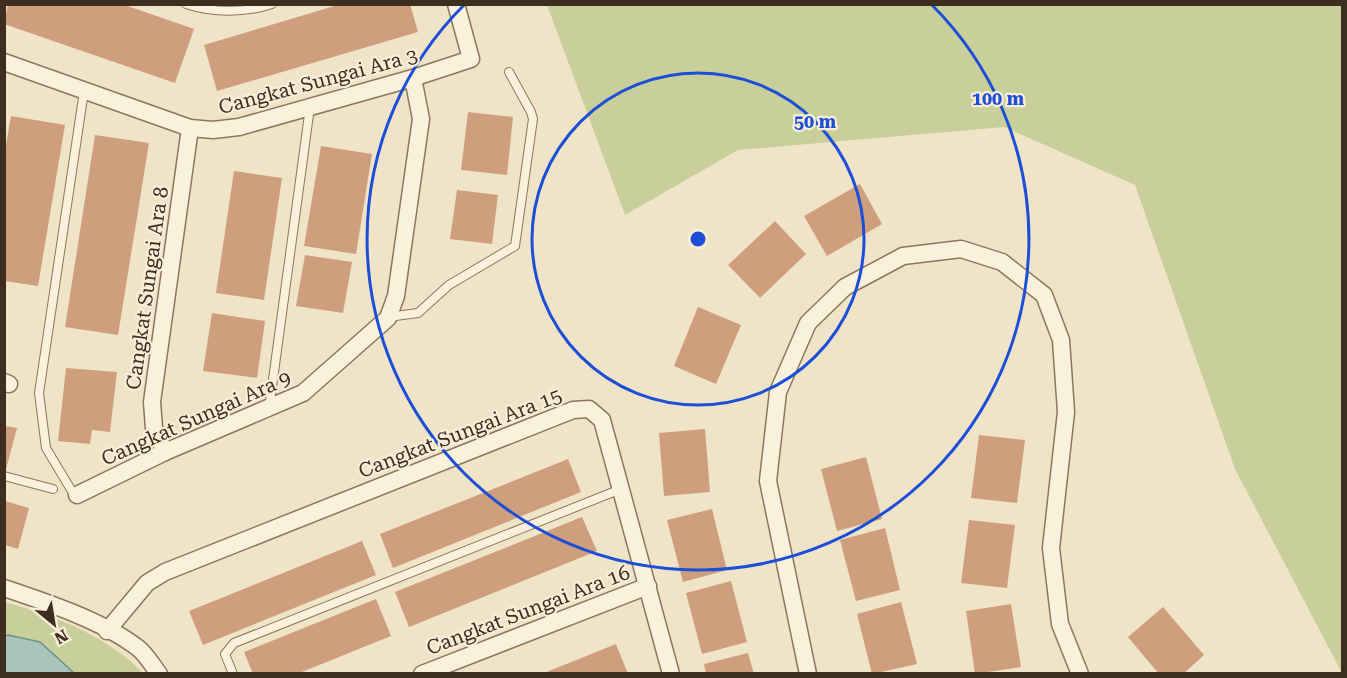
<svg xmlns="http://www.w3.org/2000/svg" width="1347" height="678" font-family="'Roboto Serif',serif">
  <rect width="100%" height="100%" fill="#f0e4c8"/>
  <!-- green -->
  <g fill="#c9cf9b">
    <polygon points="547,5 1342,5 1342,673 1235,469 1135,185 1004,127 738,150 625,215"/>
    <path d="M 4,602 C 54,615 107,636 143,673 L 5,673 Z"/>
  </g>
  <!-- water -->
  <polygon fill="#a9c4bc" stroke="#6f938a" stroke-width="1.5" points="8,635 40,642 74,673 5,673 5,636"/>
  <!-- building -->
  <g fill="#cf9f7d">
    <polygon points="8,4 122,4 194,29 175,83 4,24"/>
    <polygon points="341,4 410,4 418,32 217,91 204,45"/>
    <polygon points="468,112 513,117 507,175 461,170"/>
    <polygon points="11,116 65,125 38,286 4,281 4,156"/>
    <polygon points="95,135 149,143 118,335 65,327"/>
    <polygon points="321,146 372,154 356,254 304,246"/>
    <polygon points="234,171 282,178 264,300 216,293"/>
    <polygon points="860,184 882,224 827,256 804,216"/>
    <polygon points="457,190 498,195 492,244 450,239"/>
    <polygon points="775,221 806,254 760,298 728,265"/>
    <polygon points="305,255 352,262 343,313 296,306"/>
    <polygon points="698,307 741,325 716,384 674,366"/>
    <polygon points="212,313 265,321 257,378 203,371"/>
    <polygon points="66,368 117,372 110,432 92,430 90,444 58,441"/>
    <polygon points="5,426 17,428 5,473"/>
    <polygon points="705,429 710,492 664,496 659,433"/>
    <polygon points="979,435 1025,440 1017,503 971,498"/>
    <polygon points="866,457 882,519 837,531 821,469"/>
    <polygon points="568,459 581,492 393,568 380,534"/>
    <polygon points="5,501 29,508 18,549 5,545"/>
    <polygon points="712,509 727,570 683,582 667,520"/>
    <polygon points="582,517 597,551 409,627 395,592"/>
    <polygon points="969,520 1015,525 1007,588 961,583"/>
    <polygon points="885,528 900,590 856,601 840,540"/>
    <polygon points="362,541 376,575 203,645 189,611"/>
    <polygon points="731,581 747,642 702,654 686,593"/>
    <polygon points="376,599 391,636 297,674 253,674 244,652"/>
    <polygon points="901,602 917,664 872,674 857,614"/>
    <polygon points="1011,604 1021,667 975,674 966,611"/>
    <polygon points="1163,607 1204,655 1183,674 1159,674 1128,637"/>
    <polygon points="616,644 628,674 544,674 544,673"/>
    <polygon points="748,653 754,674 706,674 704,664"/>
  </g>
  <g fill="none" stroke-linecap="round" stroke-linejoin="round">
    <!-- lane casing -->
    <g stroke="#8d765c" stroke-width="10">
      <g id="lane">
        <path d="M 186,4 C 213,13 245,13 272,4"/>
        <polyline points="388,317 418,313 449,285 515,246 533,119 531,112 509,72"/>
        <polyline points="269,409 310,107"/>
        <polyline points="4,476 53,489"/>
        <polyline points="77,495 73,493 46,448 39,393 84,91"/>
        <polyline points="233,674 225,654 234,643 621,489"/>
      </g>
    </g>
    <!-- street casing -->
    <g stroke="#8d765c" stroke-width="19">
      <g id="street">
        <polyline points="4,62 190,128 213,130 239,127 413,78 471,59 456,4"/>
        <polyline points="4,382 9,384"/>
        <polyline points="165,452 154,428 152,402 190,128"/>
        <polyline points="77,495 165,452 303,393 388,318 396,296 421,119 413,78"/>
        <path d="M 4,588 C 46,602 103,621 138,648 C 146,654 152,665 159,674"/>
        <polyline points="107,631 147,583 165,572 573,410 589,409 602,420 671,674"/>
        <polyline points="422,674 648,586"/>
        <polyline points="808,674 768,481 778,392 808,323 845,287 903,256 961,249 1002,262 1044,295 1061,340 1066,412 1051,548 1060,624 1080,674"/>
      </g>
    </g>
    <!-- lane -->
    <use href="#lane" stroke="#faf1dc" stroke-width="8"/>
    <!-- street -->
    <use href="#street" stroke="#faf1dc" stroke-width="16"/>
  </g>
  <!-- distance rings -->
  <g fill="none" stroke="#1d4ed8" stroke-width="3">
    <circle cx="698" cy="239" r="166"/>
    <path d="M932 5A331 331 0 1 1 464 5"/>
  </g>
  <g text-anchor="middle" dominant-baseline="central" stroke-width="4.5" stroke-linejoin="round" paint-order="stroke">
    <!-- street labels -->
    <g font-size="20" fill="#3d2e20" stroke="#f7eed8">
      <text transform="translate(318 81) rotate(-15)">Cangkat Sungai Ara 3</text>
      <text transform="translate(147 288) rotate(-82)">Cangkat Sungai Ara 8</text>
      <text transform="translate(196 418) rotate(-24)">Cangkat Sungai Ara 9</text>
      <text transform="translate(460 433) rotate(-21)">Cangkat Sungai Ara 15</text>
      <text transform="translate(528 610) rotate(-21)">Cangkat Sungai Ara 16</text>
    </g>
  </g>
  <circle cx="698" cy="239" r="9" fill="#1d4ed8" stroke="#f7eed8" stroke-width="3"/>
  <g font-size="18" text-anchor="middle" font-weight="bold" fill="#1d4ed8" stroke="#f7eed8" stroke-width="4.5" stroke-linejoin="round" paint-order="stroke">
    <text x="998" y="105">100 m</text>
    <text x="815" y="128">50 m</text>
  </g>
  <!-- border -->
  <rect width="1347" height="678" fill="none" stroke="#3d2e20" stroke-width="12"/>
  <!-- north arrow -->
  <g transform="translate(54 624) rotate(150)" stroke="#f7eed8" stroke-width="4.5" paint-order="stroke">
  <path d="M0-4.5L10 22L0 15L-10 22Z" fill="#3d2e20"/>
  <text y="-9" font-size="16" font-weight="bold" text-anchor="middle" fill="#3d2e20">N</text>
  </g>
</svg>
